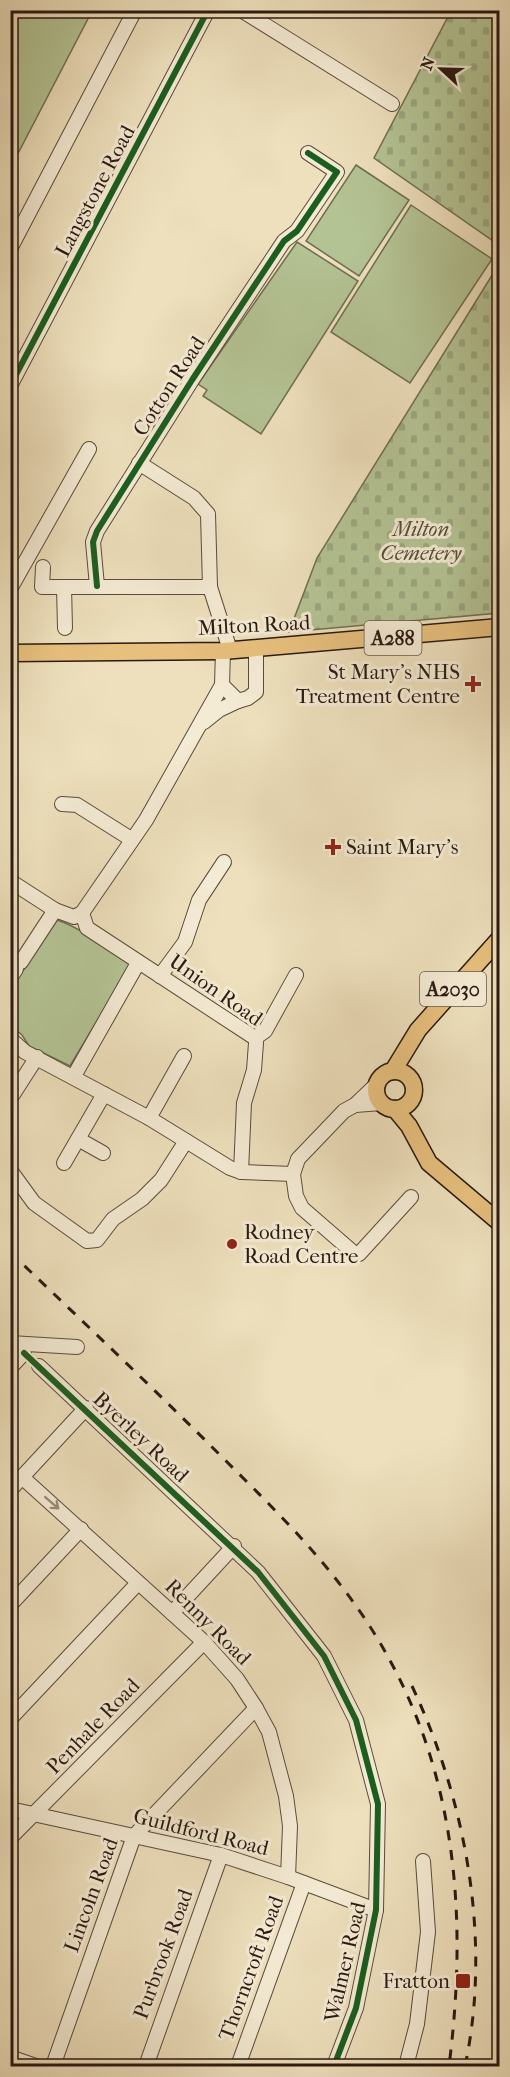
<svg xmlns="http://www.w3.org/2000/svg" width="510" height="2077" font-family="'IM FELL French Canon',serif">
  <defs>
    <pattern id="cemetery-stones" width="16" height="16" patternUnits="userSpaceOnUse" patternTransform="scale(1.5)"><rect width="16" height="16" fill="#b4c394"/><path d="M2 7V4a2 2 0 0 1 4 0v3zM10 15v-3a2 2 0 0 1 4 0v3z" fill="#9ba77f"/></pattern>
  </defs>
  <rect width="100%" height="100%" fill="#eee0bd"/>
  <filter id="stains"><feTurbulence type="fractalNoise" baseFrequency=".00333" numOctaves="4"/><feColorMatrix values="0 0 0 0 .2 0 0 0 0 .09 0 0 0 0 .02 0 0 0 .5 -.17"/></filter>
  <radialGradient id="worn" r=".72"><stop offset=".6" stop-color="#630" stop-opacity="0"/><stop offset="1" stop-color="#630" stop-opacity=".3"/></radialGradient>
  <!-- cemetery -->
  <g fill="url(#cemetery-stones)" stroke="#6f6e52" stroke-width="1.5">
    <polygon points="451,11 499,11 499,245 374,158"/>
    <polygon points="499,264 499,613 289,632 317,558"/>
  </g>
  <!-- green -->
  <g fill="#b4c394" stroke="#6f6e52" stroke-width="1.5">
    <polygon points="11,10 92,11 11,167 10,11"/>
    <polygon points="356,165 409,200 359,276 306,241"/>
    <polygon points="411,205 492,259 410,383 331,332"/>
    <polygon points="297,242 358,281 261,434 203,396 207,390 198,384"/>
    <path d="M 57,920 C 83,928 106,950 131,964 L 70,1066 L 29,1046 L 22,1035 L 11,1026 L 10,990 Z"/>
  </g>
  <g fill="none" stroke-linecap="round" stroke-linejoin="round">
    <!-- minor casing -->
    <g stroke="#5b4b3c" stroke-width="16">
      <g id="minor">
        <polyline points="241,10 392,104"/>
        <polyline points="10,249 135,10"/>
        <polyline points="10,386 208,10"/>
        <polyline points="139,463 194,498 208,514 210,587"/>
        <polyline points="43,567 42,587 210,587 230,650"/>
        <polyline points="97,586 93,542 97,531 192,380 284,241 297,231 337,172 308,153"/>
        <polyline points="64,587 65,628"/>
        <polyline points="10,589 89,449"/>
        <polyline points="222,685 238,701 248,698 256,692 256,648"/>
        <polyline points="204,722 219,710 238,701"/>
        <polyline points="62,804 77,805 131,839"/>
        <polyline points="10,881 55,910 74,917 82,913 146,820 222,685 223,651"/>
        <polyline points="82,913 87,928 255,1038 265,1031 296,975"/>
        <polyline points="21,962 55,910"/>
        <polyline points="160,976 185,942 199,900 224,862"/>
        <polyline points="10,978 16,969"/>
        <polyline points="15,1043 25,1052 149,1118 230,1168 241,1172 293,1174"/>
        <polyline points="74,1076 138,963"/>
        <polyline points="378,1083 355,1105 344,1111 298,1159 293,1174 296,1196 302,1208 355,1254 359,1254 411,1197"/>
        <polyline points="10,1099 37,1057"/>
        <polyline points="355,1105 382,1103"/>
        <polyline points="149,1118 184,1056"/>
        <polyline points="78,1139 103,1153"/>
        <polyline points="64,1163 104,1094"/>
        <polyline points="10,1170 34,1203 87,1241 97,1240 113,1219 142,1199 161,1180 186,1141"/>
        <polyline points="241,1172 244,1103 254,1070 256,1043"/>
        <polyline points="10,1343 77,1347"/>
        <polyline points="39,1366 258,1572 324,1656 356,1720 378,1804 376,1910 356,2008 334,2066"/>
        <polyline points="10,1368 24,1353 12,1342"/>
        <polyline points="23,1478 204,1642 237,1679 256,1708 269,1732 286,1796 290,1826 288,1877"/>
        <polyline points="10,1490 86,1408"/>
        <polyline points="10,1605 81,1529"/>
        <polyline points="172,1613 234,1546"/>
        <polyline points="10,1719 138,1583"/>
        <polyline points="10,1809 221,1855 288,1877 376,1910"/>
        <polyline points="10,1838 204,1642"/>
        <polyline points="10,2057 36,2066"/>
        <polyline points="53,2066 134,1836 256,1708"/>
        <polyline points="146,2066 221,1855"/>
        <polyline points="238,2066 304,1883"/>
        <polyline points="406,2066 417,2024 428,1932 423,1861"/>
      </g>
    </g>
    <!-- major casing -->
    <g stroke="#2a1911" stroke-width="19">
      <g id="major">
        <polyline points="10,653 223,651 500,627"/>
        <polyline points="393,1071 418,1030 500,938"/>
        <circle cx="395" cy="1090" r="19"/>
        <polyline points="395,1109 409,1126 429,1163 500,1223"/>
      </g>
    </g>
    <!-- minor -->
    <use href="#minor" stroke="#f4ebd4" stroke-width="14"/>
    <!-- major -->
    <use href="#major" stroke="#e7c07e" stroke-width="16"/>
    <!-- rail -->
    <g stroke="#2a1911" stroke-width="3" stroke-dasharray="10 10" stroke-linecap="butt">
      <path d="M 10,1252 C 79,1318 148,1383 215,1450 C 259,1494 305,1538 342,1587 C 452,1729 471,1893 449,2066"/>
      <path d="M 412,1686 C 466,1801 492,1941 465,2066"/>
    </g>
    <!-- cycleway casing -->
    <g stroke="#f4ebd4" stroke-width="10">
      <g id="cycleway">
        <polyline points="10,386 208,10"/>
        <polyline points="97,586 93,542 97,531 192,380 284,241 297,231 337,172 308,153"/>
        <polyline points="24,1353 258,1572 324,1656 356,1720 378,1804 376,1910 356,2008 334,2066"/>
      </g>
    </g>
    <!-- cycleway -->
    <use href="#cycleway" stroke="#1b5e20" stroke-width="6"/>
  </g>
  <!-- one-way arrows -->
  <defs><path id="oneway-shaft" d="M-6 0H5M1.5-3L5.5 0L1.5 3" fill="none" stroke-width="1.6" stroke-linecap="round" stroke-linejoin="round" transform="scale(1.5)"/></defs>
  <use stroke="#998c7c" href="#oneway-shaft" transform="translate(52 1503) rotate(41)"/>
  <!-- markers -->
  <g fill="#8f2418" stroke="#f4ebd4" stroke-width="2">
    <path d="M470 675h6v6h6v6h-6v6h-6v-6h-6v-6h6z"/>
    <path d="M330 838h6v6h6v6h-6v6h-6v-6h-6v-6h6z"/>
    <circle cx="232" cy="1244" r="6"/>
    <rect x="455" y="1973" width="16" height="16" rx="3"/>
  </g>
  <g text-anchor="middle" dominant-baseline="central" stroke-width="6" stroke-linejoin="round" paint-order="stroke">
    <!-- shield labels -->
    <g fill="#f4ebd4" stroke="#67584c" stroke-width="1.5">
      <rect x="364.5" y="621" width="57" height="34" rx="4.5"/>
      <rect x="420" y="972" width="66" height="34" rx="4.5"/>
    </g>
    <g font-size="20" font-weight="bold" fill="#2a1911">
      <text x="393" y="638">A288</text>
      <text x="453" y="989">A2030</text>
    </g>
    <!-- street labels -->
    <g font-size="21" fill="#2a1911" stroke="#f4ebd4">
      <text transform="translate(95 191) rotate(-62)">Langstone Road</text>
      <text transform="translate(169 386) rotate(-57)">Cotton Road</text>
      <text transform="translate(254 625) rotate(-3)">Milton Road</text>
      <text transform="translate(216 990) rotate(35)">Union Road</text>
      <text transform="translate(141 1437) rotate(43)">Byerley Road</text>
      <text transform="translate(208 1622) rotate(45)">Renny Road</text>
      <text transform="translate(93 1726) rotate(-46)">Penhale Road</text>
      <text transform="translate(201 1832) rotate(14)">Guildford Road</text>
      <text transform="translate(91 1895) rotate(-70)">Lincoln Road</text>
      <text transform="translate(163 1954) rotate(-70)">Purbrook Road</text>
      <text transform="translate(345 1962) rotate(-77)">Walmer Road</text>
      <text transform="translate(251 1968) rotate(-70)">Thorncroft Road</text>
    </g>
    <!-- park labels -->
    <g font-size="21" font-style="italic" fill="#534c38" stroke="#f4ebd4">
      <text x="421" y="529">Milton<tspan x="421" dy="24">Cemetery</tspan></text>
    </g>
    <!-- poi labels -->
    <g font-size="21" fill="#2a1911" stroke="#f4ebd4" text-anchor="end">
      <text x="460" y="672">St Mary’s NHS<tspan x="460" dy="24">Treatment Centre</tspan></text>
      <text x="346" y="847" text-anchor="start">Saint Mary's</text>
      <text x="244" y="1232" text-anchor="start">Rodney<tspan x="244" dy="24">Road Centre</tspan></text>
      <text x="450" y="1981">Fratton</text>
    </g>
  </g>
  <!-- margin -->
  <rect width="510" height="2077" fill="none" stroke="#eee0bd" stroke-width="36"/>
  <rect x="12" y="12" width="486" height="2053" fill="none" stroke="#2a1911" stroke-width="3"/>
  <rect x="18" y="18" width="474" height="2041" fill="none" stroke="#2a1911" stroke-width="1.5"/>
  <!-- north arrow -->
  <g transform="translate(441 69) rotate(292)" stroke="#f4ebd4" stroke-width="4.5" paint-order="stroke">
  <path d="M0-4.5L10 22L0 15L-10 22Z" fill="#2a1911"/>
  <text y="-9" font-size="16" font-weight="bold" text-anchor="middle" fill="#2a1911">N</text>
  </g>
  <rect width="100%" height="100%" filter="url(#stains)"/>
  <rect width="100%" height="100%" fill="url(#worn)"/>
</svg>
